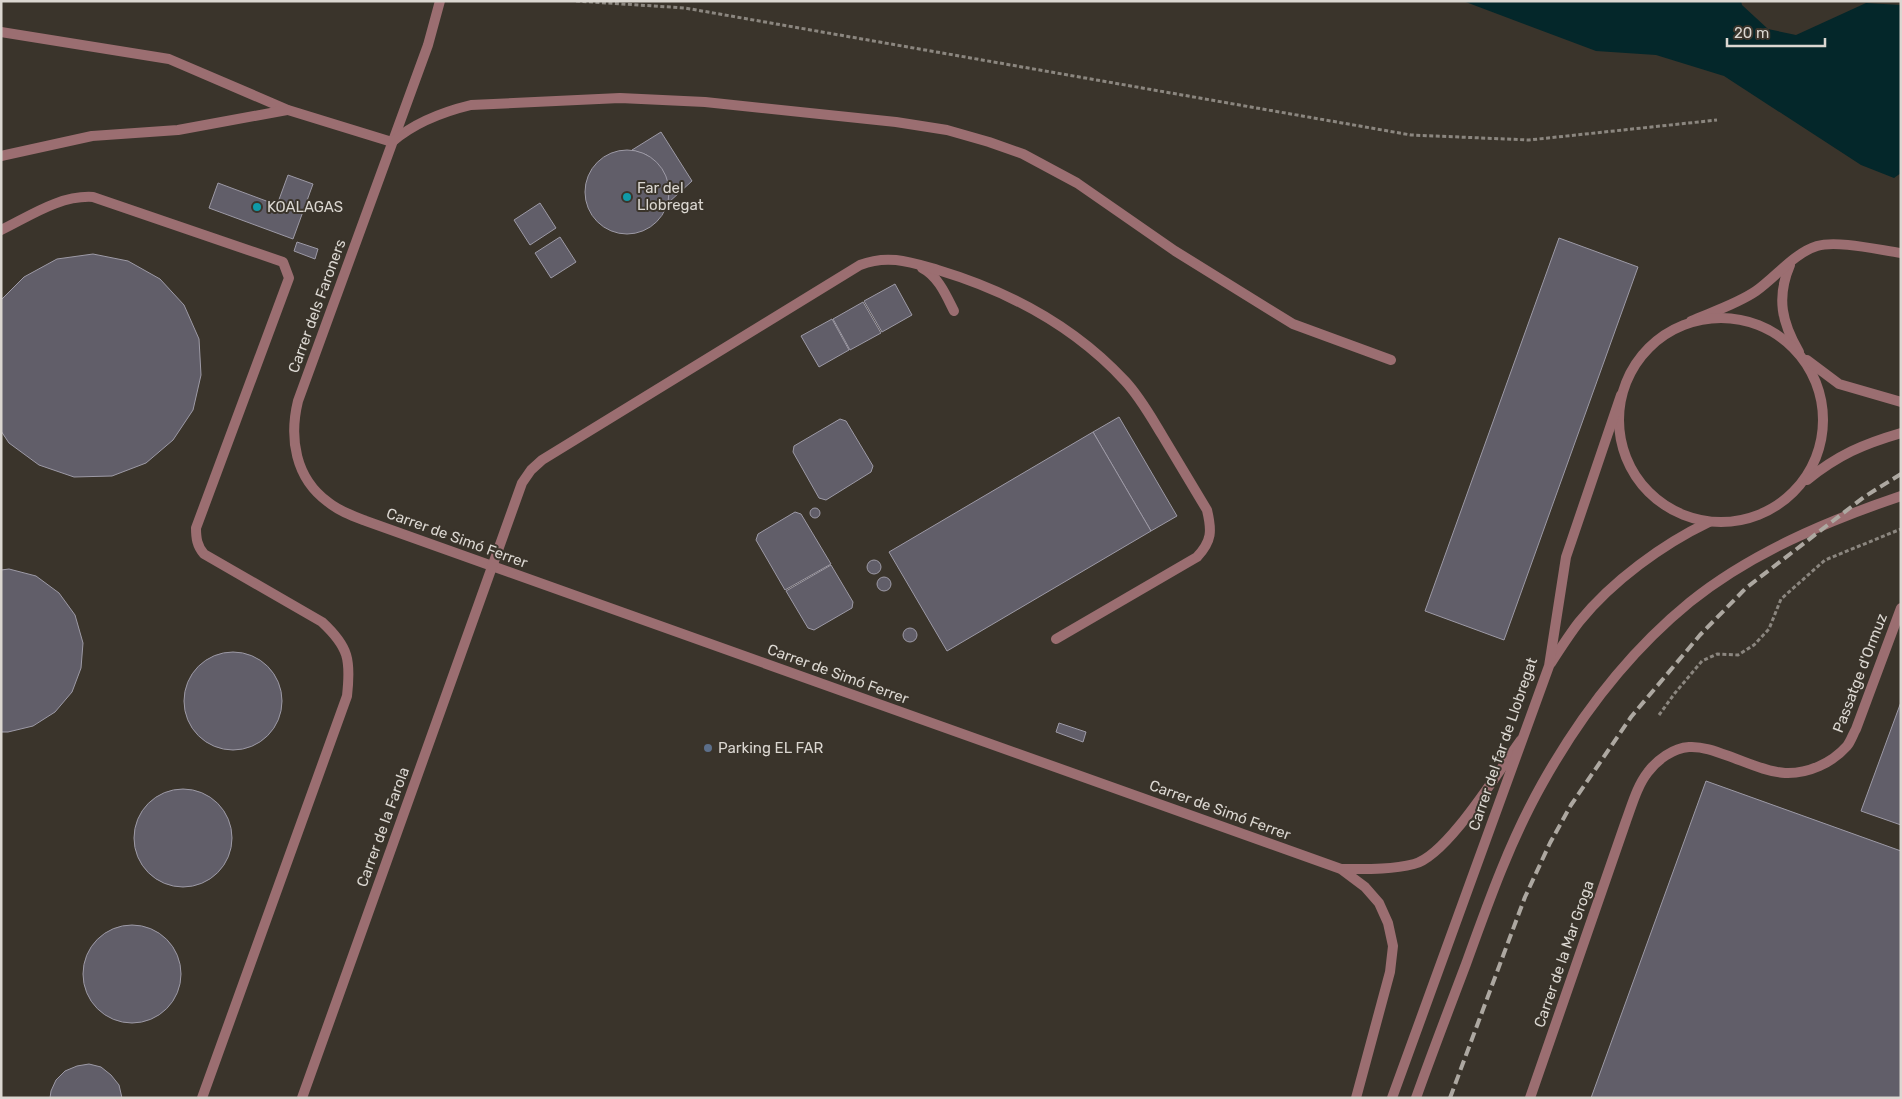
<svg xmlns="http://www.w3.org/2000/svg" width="1902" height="1099" font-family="Rubik,sans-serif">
  <rect width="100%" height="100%" fill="#3a342b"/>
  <!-- water -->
  <polygon fill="#04272a" points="1463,1 1741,1 1742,5 1768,29 1796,35 1866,3 1901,5 1901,173 1894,178 1861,165 1724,76 1656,55 1596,51"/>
  <!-- building -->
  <g fill="#615e69" stroke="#9d9aa6">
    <polygon points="661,132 692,181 668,203 668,189 662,169 647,155 632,150"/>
    <circle cx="627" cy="192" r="42"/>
    <polygon points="288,175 313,184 293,239 209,208 218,183 277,205"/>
    <polygon points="540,203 556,228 530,245 514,220"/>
    <polygon points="560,237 576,262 551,278 535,253"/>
    <polygon points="1559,238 1638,267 1504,640 1425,611"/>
    <polygon points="297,242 318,249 315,259 294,251"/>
    <polygon points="93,254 128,261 160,279 184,305 199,339 201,375 193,410 173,440 146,463 112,476 74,477 39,465 9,443 1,431 1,300 24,277 57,259"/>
    <polygon points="895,284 912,315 882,332 864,301"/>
    <polygon points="863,302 881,333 850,350 833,319"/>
    <polygon points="832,319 849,350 819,367 801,336"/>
    <polygon points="1119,417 1177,516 1151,531 1093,432"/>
    <polygon points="840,419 846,421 873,466 871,472 826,500 819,498 793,452 794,446"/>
    <polygon points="1093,432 1151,531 947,651 889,552"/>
    <circle cx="815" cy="513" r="5"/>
    <polygon points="795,512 801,514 831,564 785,590 756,540 758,534"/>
    <circle cx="874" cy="567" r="7"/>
    <polygon points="831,565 853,602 852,608 814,630 808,628 786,591"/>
    <polygon points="9,569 36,576 59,593 75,615 83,643 81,668 72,692 55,712 33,726 8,732 1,732 1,570"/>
    <circle cx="884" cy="584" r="7"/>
    <circle cx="910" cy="635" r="7"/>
    <circle cx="233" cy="701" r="49"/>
    <polygon points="1901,702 1901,825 1861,811"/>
    <polygon points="1059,723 1086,732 1083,742 1056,732"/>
    <polygon points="1706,781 1901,851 1901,1098 1591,1098"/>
    <circle cx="183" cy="838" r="49"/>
    <circle cx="132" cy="974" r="49"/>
    <polygon points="89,1064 101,1067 111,1075 119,1085 122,1098 50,1098 51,1091 56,1080 65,1071 77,1066"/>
  </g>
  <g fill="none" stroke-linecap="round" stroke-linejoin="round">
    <!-- path -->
    <g stroke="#8b867f" stroke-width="3" stroke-dasharray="4 2.5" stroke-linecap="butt">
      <polyline points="576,1 685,8 1411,135 1529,140 1717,120"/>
      <polyline points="1659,715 1675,693 1702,661 1717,654 1738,655 1754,645 1769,629 1781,599 1825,560 1901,529"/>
    </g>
    <!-- lane -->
    <g stroke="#9b6e71" stroke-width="10">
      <path d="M 440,1 L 428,45 L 298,401 C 289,438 295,478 328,502 C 339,511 353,516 366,521 L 1341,869 L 1365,887 L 1379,903 L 1388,923 L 1393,946 L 1390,972 L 1356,1098"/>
      <path d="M 1,32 L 169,59 L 288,110 L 392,142 C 414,123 442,112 471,105 L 620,98 L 705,102 L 896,122 L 947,130 L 989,142 L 1023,154 L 1077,183 L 1175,251 L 1293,324 L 1391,360"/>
      <polyline points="1,156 92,136 178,130 287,110"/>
      <path d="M 1,230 C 30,216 60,195 93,197 L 283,262 L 289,278 L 196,528 C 196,538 197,546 204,554 L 322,622 C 349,647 351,660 347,696 L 202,1098"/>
      <path d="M 1790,265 C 1776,298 1782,323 1799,352"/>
      <path d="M 922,268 C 938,276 946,295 954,311"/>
      <path d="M 1691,321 C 1712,312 1737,304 1756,291 C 1776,277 1794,253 1817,246 C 1837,240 1879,250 1901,253"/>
      <path d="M 1341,869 C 1365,869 1390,870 1414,864 C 1447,856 1499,770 1521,740"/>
      <path d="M 302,1098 L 522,483 L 531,470 L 542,460 L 860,265 C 888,254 910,262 938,270 C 1008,291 1075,327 1125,381 C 1140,397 1151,417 1162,435 C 1177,460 1192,485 1207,510 C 1212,531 1212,541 1197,557 L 1056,639"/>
      <path d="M 1416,1098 C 1432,1053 1449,1009 1466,964 C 1488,903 1510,841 1542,784 C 1580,716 1630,651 1690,602 C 1751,553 1827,521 1901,496"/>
      <path d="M 1530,1098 L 1626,821 C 1632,805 1637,786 1648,772 C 1657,760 1673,748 1689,747 C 1704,746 1720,753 1734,758 C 1750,764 1768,772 1785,773 C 1808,774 1832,763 1847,746 C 1851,741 1853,734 1856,729 L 1901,608"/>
    </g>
    <!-- street -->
    <g stroke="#9b6e71" stroke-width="10">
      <circle cx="1721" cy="420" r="102"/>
      <polyline points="1807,360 1839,384 1901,402"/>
      <path d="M 1807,480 C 1838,455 1863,444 1901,433"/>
      <path d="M 1551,663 C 1560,649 1569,635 1579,622 C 1612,581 1663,544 1709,522"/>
      <polyline points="1392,1098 1549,666 1566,557 1621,395"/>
    </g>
    <!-- rail -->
    <polyline stroke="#ada8a1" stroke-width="4" stroke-dasharray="10 5" stroke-linecap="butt" points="1450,1098 1525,897 1550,843 1571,805 1631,717 1700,635 1746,588 1864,497 1901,474"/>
  </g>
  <!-- markers -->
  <g fill="#0f9aa8" stroke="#3a342b" stroke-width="2">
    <circle cx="627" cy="197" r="5"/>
    <circle cx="257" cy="207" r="5"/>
  </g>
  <circle fill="#5c6f8a" stroke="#3a342b" stroke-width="2" cx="708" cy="748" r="5"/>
  <g text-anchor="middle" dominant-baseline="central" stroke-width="4" stroke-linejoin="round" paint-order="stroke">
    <!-- poi labels -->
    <g font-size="15" fill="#dbd7d1" stroke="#3a342b" text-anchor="start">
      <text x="637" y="188">Far del<tspan x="637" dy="17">Llobregat</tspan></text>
      <text x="267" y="207">KOALAGAS</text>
      <text x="718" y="748">Parking EL FAR</text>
    </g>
    <!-- street labels -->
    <g font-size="15" fill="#dbd7d1" stroke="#3a342b">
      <text transform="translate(317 306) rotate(-70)">Carrer dels Faroners</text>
      <text transform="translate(457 538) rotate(20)">Carrer de Simó Ferrer</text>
      <text transform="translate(1860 673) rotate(-69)">Passatge d'Ormuz</text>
      <text transform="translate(838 674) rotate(20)">Carrer de Simó Ferrer</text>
      <text transform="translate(1503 744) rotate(-71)">Carrer del far de Llobregat</text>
      <text transform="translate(1220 810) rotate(20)">Carrer de Simó Ferrer</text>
      <text transform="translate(383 827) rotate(-70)">Carrer de la Farola</text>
      <text transform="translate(1564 954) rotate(-71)">Carrer de la Mar Groga</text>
    </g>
  </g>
  <!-- border -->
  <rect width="1902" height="1099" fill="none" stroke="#dbd7d1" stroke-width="5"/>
  <!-- scale -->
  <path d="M1727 38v8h98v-8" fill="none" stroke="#dbd7d1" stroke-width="2.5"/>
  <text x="1734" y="38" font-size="15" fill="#dbd7d1" stroke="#3a342b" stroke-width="4" paint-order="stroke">20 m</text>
</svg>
